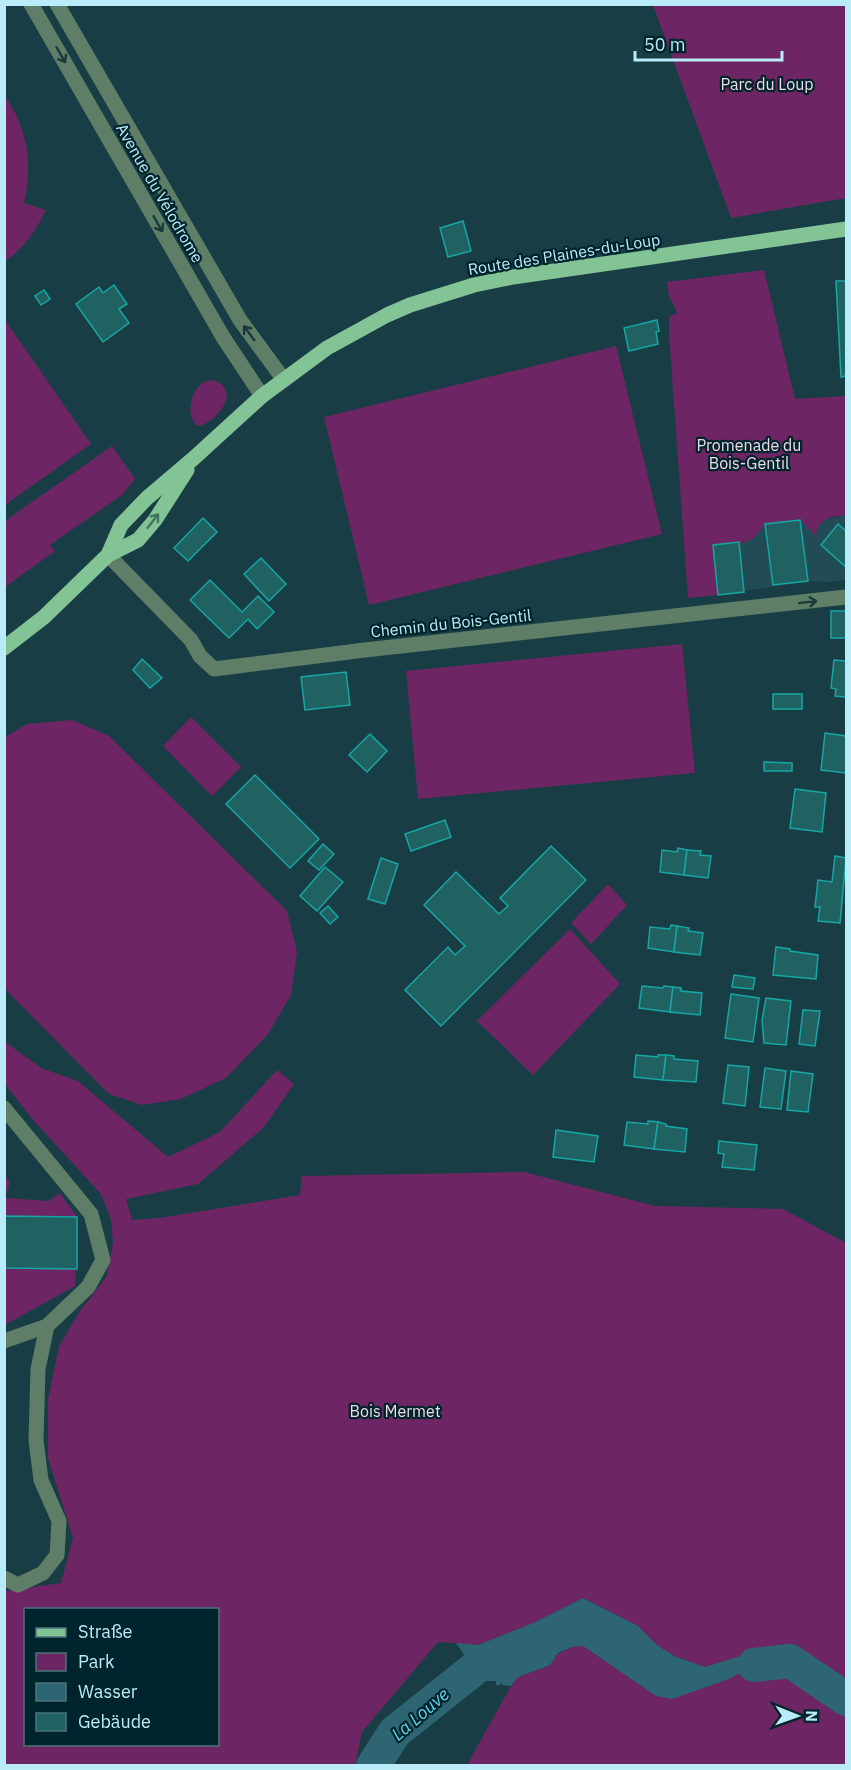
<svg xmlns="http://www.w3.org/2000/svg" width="851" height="1770" font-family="'IBM Plex Sans',sans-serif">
  <rect width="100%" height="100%" fill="#193d45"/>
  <!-- built -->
  <polygon fill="#224c55" points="846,515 846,580 829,582 808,581 718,595 713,545 739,542 765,524 800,520 816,535 818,527 825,520"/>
  <!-- green -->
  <g fill="#6d2663" fill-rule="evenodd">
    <polygon points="653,5 846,5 846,198 731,218"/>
    <path d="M 4,95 C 28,128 33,164 24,203 L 46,210 C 36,230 24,249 5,261 Z"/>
    <path d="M 764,270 L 795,399 L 846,396 L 846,515 C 832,517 818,518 816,536 L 800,520 L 765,524 L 753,539 L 739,544 L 739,542 L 713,545 L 718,595 L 688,598 L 669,335 L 669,317 L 677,313 L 669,296 L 667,282 Z"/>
    <polygon points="5,320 91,444 5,505 4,505"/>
    <polygon points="616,346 662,534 369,605 324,417"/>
    <path d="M 213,380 C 244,390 215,424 198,426 C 184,418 190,380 213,380 Z"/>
    <polygon points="112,446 135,479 122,495 50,545 55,551 5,587 5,521"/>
    <polygon points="682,644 695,773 418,799 406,671"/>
    <polygon points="191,717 241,767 212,796 163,746"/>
    <polygon points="72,720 109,736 287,911 297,952 291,995 268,1034 226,1078 181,1099 142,1105 109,1094 5,989 5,737 27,724"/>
    <polygon points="608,884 627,905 591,944 571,923"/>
    <polygon points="570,929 620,984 533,1075 477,1021"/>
    <path d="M 4,1041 L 41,1068 L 78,1081 L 168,1157 L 220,1132 L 277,1070 L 294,1084 L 264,1127 L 198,1184 L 126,1199 L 132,1220 L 159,1218 L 300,1195 L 302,1176 L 524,1172 L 655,1206 L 783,1209 L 846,1243 L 846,1765 L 467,1765 L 511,1686 L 518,1677 L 550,1665 L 558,1654 L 572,1647 L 583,1646 L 656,1696 L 760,1651 L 705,1667 L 674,1656 L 657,1645 L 638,1626 L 583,1598 L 533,1623 L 478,1645 L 438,1642 L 362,1732 L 355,1765 L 5,1765 L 5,1591 L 61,1583 L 73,1538 L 48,1458 L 48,1400 L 59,1346 L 80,1311 L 107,1276 L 113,1243 L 111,1219 L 101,1194 L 34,1121 L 5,1084 ZM 26,1610 L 218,1610 L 218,1744 L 26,1744 Z"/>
    <polygon points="4,1175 10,1182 5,1198 49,1201 60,1193 77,1217 75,1286 5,1325"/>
  </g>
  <!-- water -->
  <polygon fill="#2d6672" points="583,1598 638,1626 657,1645 674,1656 705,1667 760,1650 754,1665 729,1679 672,1699 656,1696 583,1646 572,1647 558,1653 550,1665 518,1677 511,1686 502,1685 501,1682 500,1685 496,1685 496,1681 485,1681 474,1669 456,1643 478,1645 533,1623"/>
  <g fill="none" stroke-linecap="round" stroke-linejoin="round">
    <!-- river -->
    <g stroke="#2d6672" stroke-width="34">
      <polyline points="754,1665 790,1661 846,1699"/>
      <polyline points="373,1766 395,1732 474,1669"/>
    </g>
  </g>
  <!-- building -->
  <g fill="#206261" stroke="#16a6a5" stroke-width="1.5">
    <polygon points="463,221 471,251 448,257 440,228"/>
    <polygon points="836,281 846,281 846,376 841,377"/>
    <polygon points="114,285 127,304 119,309 129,323 103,342 76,304 99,287 103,293"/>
    <polygon points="44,290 50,299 41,305 35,296"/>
    <polygon points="657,320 659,331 656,332 658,344 629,351 624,328"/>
    <polygon points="203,518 217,532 188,561 174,548"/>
    <polygon points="800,520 808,581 773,585 765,524"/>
    <polygon points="838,524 846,531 846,567 821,545"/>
    <polygon points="739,542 744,592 718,595 713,545"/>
    <polygon points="261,558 286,584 269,601 244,574"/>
    <polygon points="210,580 242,612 258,596 274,612 257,629 248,619 229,638 190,600"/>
    <rect x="831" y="611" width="15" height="27"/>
    <polygon points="142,659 162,678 150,688 133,670"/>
    <polygon points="834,660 846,661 846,697 835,696 836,689 831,688"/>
    <polygon points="346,672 350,705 305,710 301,677"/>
    <rect x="773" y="694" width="29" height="15"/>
    <polygon points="825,733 846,736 846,773 821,770"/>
    <polygon points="370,734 387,751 367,772 349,755"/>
    <polygon points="764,762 792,763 792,771 764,771"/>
    <polygon points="255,775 319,839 290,868 226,804"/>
    <polygon points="795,789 826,793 822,832 790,828"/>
    <polygon points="445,820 451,837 411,851 405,834"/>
    <polygon points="323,844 334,854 319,870 308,861"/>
    <polygon points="551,846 586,880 441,1026 405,990 448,947 455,955 465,946 424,905 456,872 499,914 508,906 500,898"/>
    <polygon points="678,848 687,850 684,875 660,872 662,850 677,852"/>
    <polygon points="687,850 701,851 700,855 711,856 708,878 684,875"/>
    <polygon points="835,856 846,858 840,923 818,921 820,907 815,907 818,880 832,882"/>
    <polygon points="381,858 398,864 385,904 368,899"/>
    <polygon points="325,867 343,882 317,911 300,896"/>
    <polygon points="328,906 338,917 330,924 320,913"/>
    <polygon points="671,925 677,926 674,952 648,948 650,927 670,929"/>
    <polygon points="677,926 689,928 688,931 703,933 700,955 674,952"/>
    <polygon points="776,947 790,949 790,951 818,955 816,979 773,975"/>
    <polygon points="734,975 755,978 753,989 732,987"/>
    <polygon points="642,986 663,988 664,986 673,987 670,1012 639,1008"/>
    <polygon points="673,987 681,988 681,991 702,993 700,1015 670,1012"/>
    <polygon points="731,994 759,998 753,1042 725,1038"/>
    <polygon points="766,998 791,1001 786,1045 764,1043 762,1020"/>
    <polygon points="803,1010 820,1011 815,1046 799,1044"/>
    <polygon points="636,1055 658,1057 658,1055 666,1055 663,1080 634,1077"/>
    <polygon points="666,1055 674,1056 674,1059 698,1061 696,1082 663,1080"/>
    <polygon points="728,1065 749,1067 745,1106 723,1103"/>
    <polygon points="765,1068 786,1071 781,1109 760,1107"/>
    <polygon points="791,1071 813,1074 808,1112 787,1110"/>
    <polygon points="648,1121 658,1122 654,1149 624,1145 627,1122 648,1124"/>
    <polygon points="658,1122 666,1124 666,1126 687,1129 685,1152 654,1149"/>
    <polygon points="556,1130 598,1136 594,1162 553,1157"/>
    <polygon points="719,1141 757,1145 754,1170 722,1167 724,1154 718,1153"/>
    <polygon points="4,1216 77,1217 77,1269 4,1268"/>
  </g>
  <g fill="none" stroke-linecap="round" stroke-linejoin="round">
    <!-- minor -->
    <g stroke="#5f7e68" stroke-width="15">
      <polyline points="31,4 223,337 262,396"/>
      <polyline points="57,4 240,320 284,380"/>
      <polyline points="108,555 191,640 200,656 214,669 365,650 846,597"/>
      <polyline points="4,1108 91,1214 103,1260 88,1287 47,1326 4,1341"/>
      <polyline points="4,1578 18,1585 43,1573 57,1555 59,1521 41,1480 36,1440 38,1369 47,1326"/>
    </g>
    <!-- major -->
    <g stroke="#83c497" stroke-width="15">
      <polyline points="108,555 121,525 147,498 194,458 262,396 327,348 387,315 410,305 474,285 513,277 846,229"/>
      <polyline points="4,648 44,617 108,555 138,540 155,520 187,470"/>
    </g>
  </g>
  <!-- one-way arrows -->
  <defs><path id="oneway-shaft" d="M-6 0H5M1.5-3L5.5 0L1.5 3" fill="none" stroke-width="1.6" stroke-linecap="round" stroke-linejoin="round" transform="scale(1.5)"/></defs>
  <g stroke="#183a3a">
    <use href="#oneway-shaft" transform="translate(61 55) rotate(60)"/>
    <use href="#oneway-shaft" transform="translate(158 224) rotate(60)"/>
    <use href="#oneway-shaft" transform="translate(249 333) rotate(-127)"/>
    <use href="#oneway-shaft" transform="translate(808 602) rotate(-7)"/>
  </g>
  <use stroke="#427461" href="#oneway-shaft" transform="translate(153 521) rotate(-52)"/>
  <g text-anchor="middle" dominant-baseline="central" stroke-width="4.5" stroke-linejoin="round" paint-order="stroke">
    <!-- park labels -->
    <g font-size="16" fill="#f1d8eb" stroke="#00242b">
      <text x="767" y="84">Parc du Loup</text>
      <text x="749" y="445">Promenade du<tspan x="749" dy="18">Bois-Gentil</tspan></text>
      <text x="395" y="1411">Bois Mermet</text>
    </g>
    <!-- street labels -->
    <g font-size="16" fill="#b9ecf8" stroke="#00242b">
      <text transform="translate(160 193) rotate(60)">Avenue du Vélodrome</text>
      <text transform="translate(564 254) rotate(-9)">Route des Plaines-du-Loup</text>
      <text transform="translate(451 623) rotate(-6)">Chemin du Bois-Gentil</text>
    </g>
    <!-- water labels -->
    <g font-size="18" font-style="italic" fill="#5fd5ee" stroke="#00242b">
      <text transform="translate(420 1714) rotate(-41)">La Louve</text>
    </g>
  </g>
  <!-- border -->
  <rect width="851" height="1770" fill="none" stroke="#b9ecf8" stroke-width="12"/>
  <!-- legend -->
  <rect x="24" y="1608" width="195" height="138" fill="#00242b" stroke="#4a747d" stroke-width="1.5"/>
  <rect x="36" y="1628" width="30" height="9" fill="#83c497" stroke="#4a747d" stroke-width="1.5"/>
  <text x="78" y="1638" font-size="18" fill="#b9ecf8">Straße</text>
  <rect x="36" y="1653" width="30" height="18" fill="#6d2663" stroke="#4a747d" stroke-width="1.5"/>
  <text x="78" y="1668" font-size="18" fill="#b9ecf8">Park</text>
  <rect x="36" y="1683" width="30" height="18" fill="#2d6672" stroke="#4a747d" stroke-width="1.5"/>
  <text x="78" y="1698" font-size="18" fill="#b9ecf8">Wasser</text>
  <rect x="36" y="1713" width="30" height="18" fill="#206261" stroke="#4a747d" stroke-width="1.5"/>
  <text x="78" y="1728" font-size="18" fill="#b9ecf8">Gebäude</text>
  <!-- north arrow -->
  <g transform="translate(797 1716) rotate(91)" stroke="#00242b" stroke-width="4.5" paint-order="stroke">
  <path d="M0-4.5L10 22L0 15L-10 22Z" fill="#b9ecf8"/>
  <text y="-9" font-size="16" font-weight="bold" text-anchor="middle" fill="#b9ecf8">N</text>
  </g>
  <!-- scale -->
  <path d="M635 51v9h147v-9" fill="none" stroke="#b9ecf8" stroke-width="3"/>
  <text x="644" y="51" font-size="18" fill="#b9ecf8" stroke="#00242b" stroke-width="4.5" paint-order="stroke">50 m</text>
</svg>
